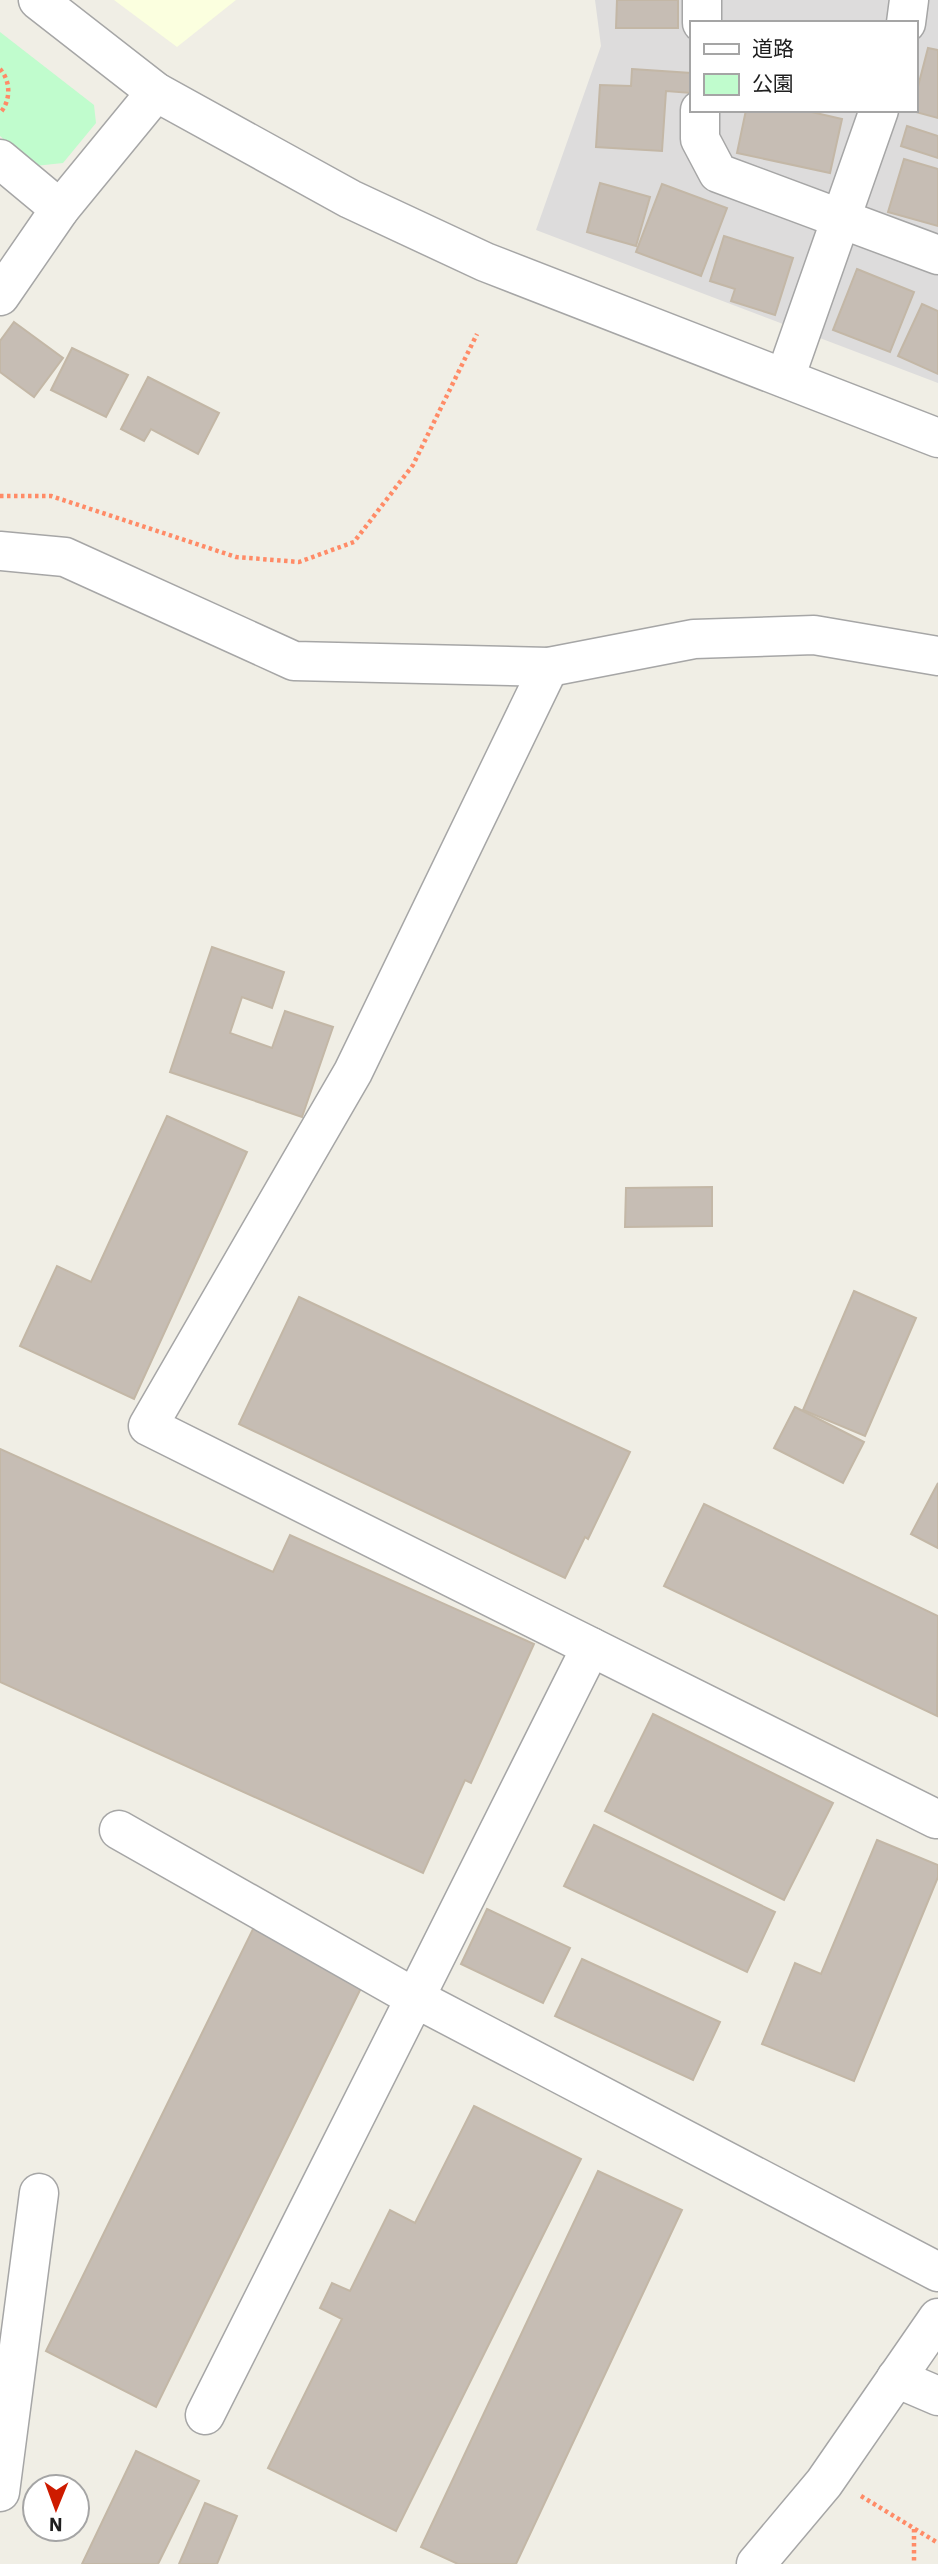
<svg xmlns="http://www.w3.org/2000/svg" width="938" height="2564" font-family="'IBM Plex Sans','Noto Sans JP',sans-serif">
  <rect width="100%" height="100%" fill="#f0eee5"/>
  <!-- residential -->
  <path fill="#dddcdc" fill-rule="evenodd" d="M 595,0 L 938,0 L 938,383 L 536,230 L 601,46 ZM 691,23 L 915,23 L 915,110 L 691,110 Z"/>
  <!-- education -->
  <polygon fill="#fbffdf" points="114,0 236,0 177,47"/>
  <!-- park -->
  <polygon fill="#c0fccd" points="0,32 94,105 96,123 63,163 35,166 0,136"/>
  <!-- building -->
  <g fill="#c6bdb4" stroke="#c3b7a6" stroke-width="2">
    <polygon points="617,0 678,0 678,28 616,28"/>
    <polygon points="928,48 938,50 938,118 912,111 915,110 915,98"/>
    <polygon points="632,69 691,73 691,93 666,91 662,151 596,147 600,85 631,86"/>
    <polygon points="746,110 803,110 842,119 830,173 737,153"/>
    <polygon points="907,126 938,136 938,158 901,146"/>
    <polygon points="904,159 938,169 938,226 888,212"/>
    <polygon points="600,183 650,197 636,246 587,232"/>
    <polygon points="662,184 727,208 701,276 636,252"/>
    <polygon points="724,236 793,258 775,315 731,301 735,289 710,281"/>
    <polygon points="857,269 914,292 890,352 833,330"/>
    <polygon points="922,304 938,311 938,374 898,356"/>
    <polygon points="14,322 63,358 34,397 0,372 0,341"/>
    <polygon points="72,348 128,375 106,417 51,390"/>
    <polygon points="148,377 219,413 198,454 151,429 144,441 121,429"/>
    <polygon points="212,947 284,972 272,1008 242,997 230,1033 272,1048 285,1011 333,1027 302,1117 170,1072"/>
    <polygon points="167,1116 247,1152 134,1399 20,1346 57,1266 91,1282"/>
    <polygon points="712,1187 712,1226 625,1227 626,1188"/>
    <polygon points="854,1291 916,1318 865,1436 803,1410"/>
    <polygon points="299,1297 630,1452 588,1539 585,1537 565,1578 239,1424"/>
    <polygon points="795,1407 864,1442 843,1483 774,1448"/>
    <polygon points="0,1449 273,1572 290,1535 534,1644 471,1783 465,1780 423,1873 0,1682"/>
    <polygon points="938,1483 938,1548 911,1534"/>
    <polygon points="704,1504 938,1616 937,1716 664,1586"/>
    <polygon points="653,1714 833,1803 784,1900 605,1811"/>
    <polygon points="594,1825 775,1912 747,1972 564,1886"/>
    <polygon points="877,1840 938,1865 938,1877 854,2081 762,2044 795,1963 821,1974"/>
    <polygon points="487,1909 570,1948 543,2003 461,1964"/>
    <polygon points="257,1921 362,1986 156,2407 46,2351"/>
    <polygon points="582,1959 720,2022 693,2080 555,2016"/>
    <polygon points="474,2106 581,2159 396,2531 268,2468 342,2319 320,2308 332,2283 350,2291 390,2210 415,2223"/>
    <polygon points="598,2171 682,2210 516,2564 458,2564 421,2547"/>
    <polygon points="136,2451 199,2481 158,2564 82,2564"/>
    <polygon points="205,2503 237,2516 217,2564 179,2564"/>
  </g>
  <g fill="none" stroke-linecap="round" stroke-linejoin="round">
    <!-- minor casing -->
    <g stroke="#a6a6a6" stroke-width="41">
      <g id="minor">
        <polyline points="38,0 156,92 350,199 485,262 938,438"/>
        <polyline points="702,23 702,0"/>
        <polyline points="906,23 909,0"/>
        <polyline points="700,110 700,139 718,173 938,255"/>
        <polyline points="0,159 60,209"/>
        <polyline points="0,296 60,209 156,92"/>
        <polyline points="785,378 879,110"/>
        <polyline points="0,551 65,557 294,661 549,667 694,639 814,635 938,656"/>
        <polyline points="549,667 353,1072 148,1426 936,1819"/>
        <polyline points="119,1830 415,1998 591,1647"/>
        <polyline points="896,2378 938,2396"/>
        <polyline points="205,2415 415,1998 938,2272"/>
        <polyline points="0,2492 39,2193"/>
        <polyline points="756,2564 824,2483 938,2318"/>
      </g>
    </g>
    <!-- path -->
    <g stroke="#ff8b67" stroke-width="4.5" stroke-dasharray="3.5 3.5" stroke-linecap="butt">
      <path d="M 0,69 C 11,81 11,101 0,113"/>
      <polyline points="0,496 51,496 236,557 299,562 354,542 413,465 477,334"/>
      <polyline points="861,2496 938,2543"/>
      <polyline points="914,2529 914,2564"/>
    </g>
    <!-- minor -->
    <use href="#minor" stroke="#fff" stroke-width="38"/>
  </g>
  <!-- legend -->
  <rect x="690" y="21" width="228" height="91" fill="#ffffff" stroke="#a5a5a5" stroke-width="2"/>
  <rect x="704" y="44" width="35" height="10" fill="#ffffff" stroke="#a5a5a5" stroke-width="2"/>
  <text x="752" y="56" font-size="21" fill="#1f1f1f">道路</text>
  <rect x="704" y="74" width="35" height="21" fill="#c0fccd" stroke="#a5a5a5" stroke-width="2"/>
  <text x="752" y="91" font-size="21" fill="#1f1f1f">公園</text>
  <!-- north arrow -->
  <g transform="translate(56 2508) rotate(181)"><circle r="33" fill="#ffffff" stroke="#a5a5a5" stroke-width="2"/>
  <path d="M0-5L12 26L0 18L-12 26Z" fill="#ce1b00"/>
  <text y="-10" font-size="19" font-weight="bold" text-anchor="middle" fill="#1f1f1f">N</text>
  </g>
</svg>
